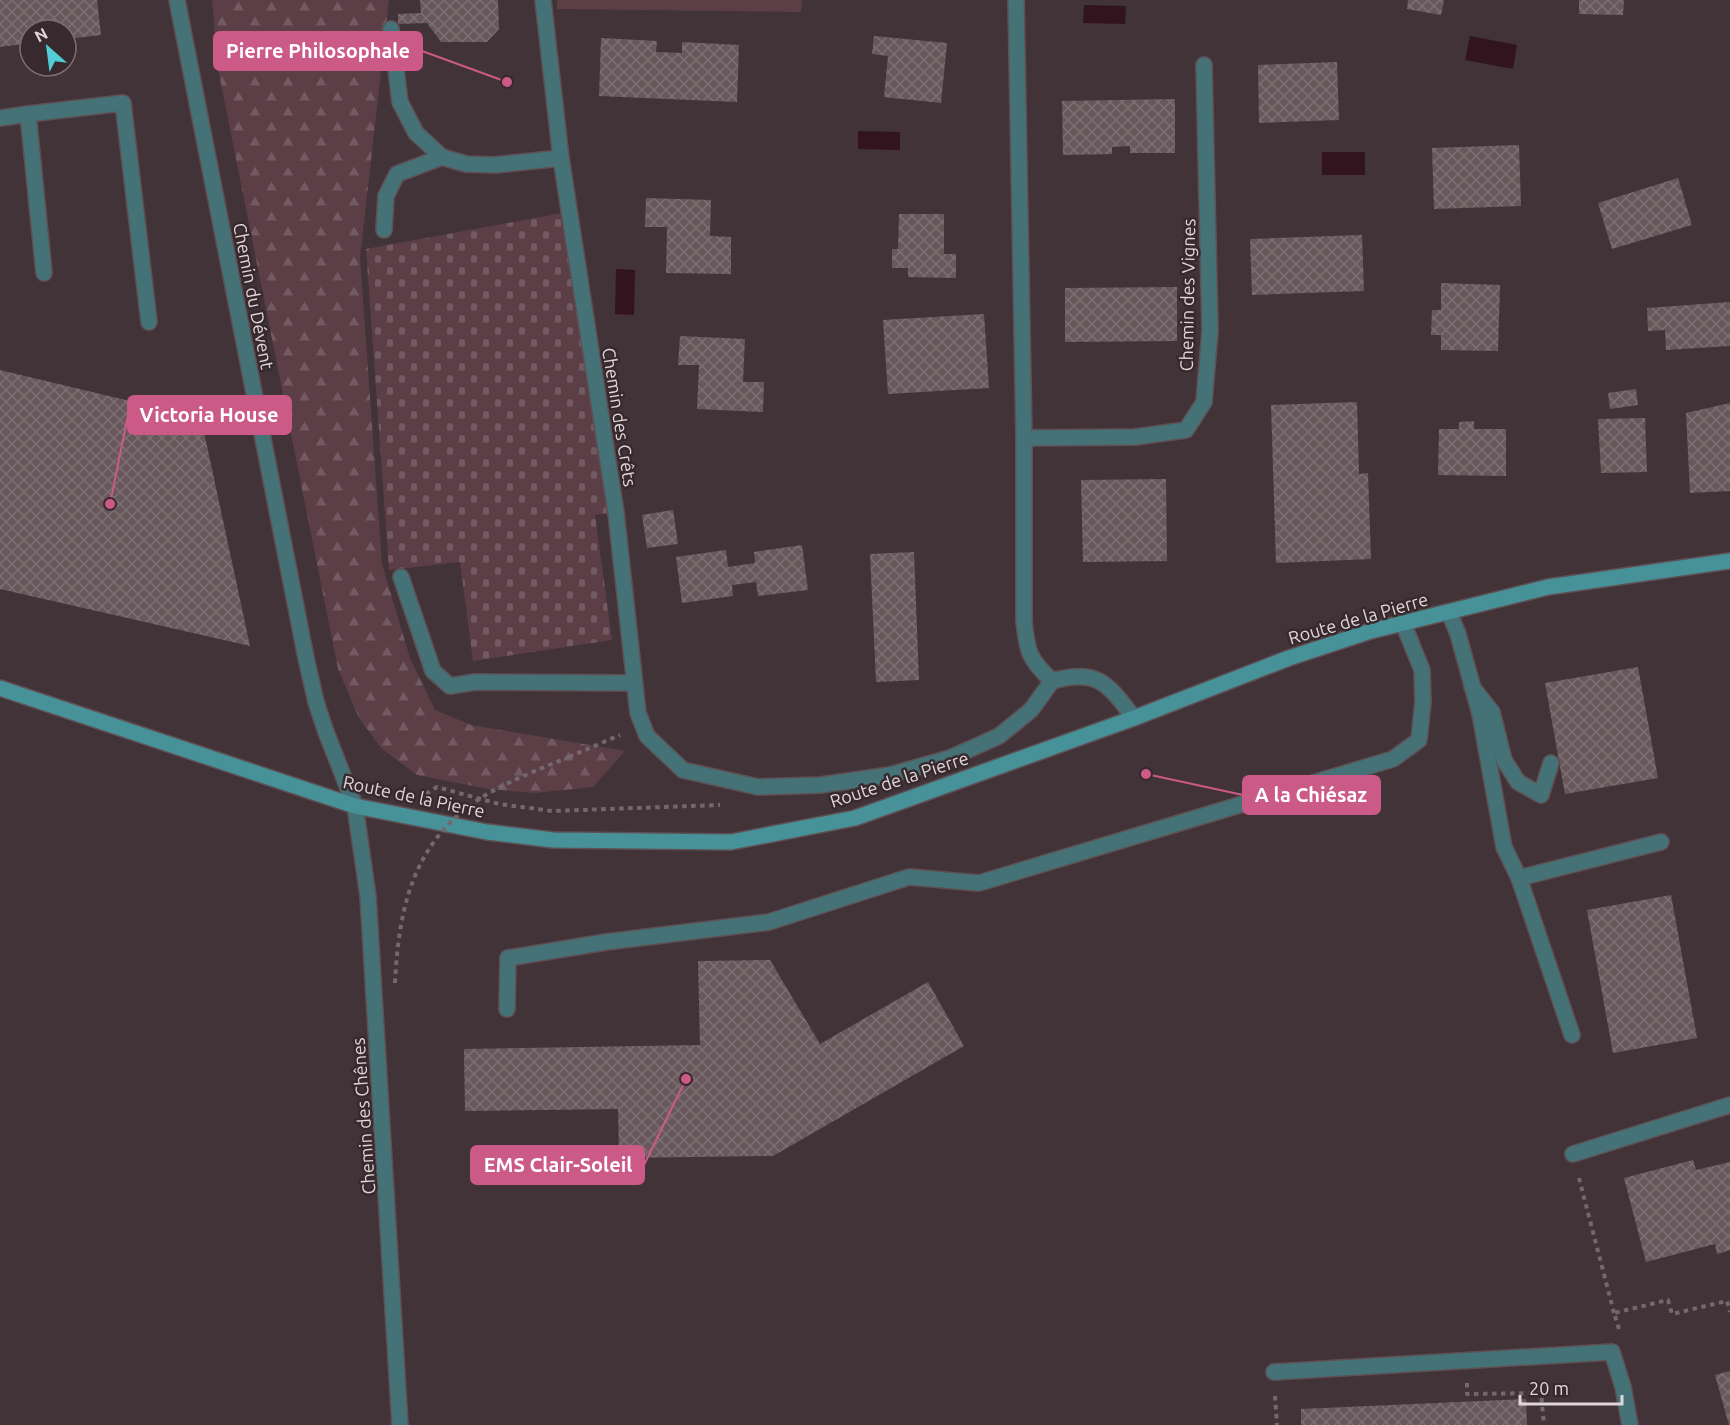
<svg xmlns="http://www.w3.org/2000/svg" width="1730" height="1425" font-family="Ubuntu,sans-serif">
  <defs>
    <pattern id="forest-firs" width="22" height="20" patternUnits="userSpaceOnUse" patternTransform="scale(1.5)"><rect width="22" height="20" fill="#5c3e47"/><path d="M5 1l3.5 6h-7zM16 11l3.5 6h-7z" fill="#735961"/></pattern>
    <pattern id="cemetery-stones" width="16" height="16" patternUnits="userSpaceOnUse" patternTransform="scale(1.5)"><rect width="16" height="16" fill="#5c3e47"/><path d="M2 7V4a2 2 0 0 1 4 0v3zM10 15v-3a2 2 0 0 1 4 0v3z" fill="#735961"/></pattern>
    <pattern id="building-cross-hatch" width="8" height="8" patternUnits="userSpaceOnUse" patternTransform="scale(1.5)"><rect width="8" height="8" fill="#68585c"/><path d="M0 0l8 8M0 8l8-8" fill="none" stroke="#7d6f73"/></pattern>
  </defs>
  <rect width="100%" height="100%" fill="#413337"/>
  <!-- grass -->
  <polygon fill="#5c3e47" points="557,0 802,0 801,12 557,9"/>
  <!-- forest -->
  <polygon fill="url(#forest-firs)" points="212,0 389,0 360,258 382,564 410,658 435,710 471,725 625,751 593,787 535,793 488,789 417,775 381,748 359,718 338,669 218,69"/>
  <!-- cemetery -->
  <polygon fill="url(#cemetery-stones)" points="562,213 609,513 595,515 612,640 473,661 460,562 389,570 366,249"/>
  <!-- water -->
  <g fill="#32141f">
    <polygon points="1084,5 1126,6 1125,24 1083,23"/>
    <polygon points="1470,36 1517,45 1513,69 1465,60"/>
    <polygon points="858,131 900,132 900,150 858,149"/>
    <rect x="1322" y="152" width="43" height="23"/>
    <polygon points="616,269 635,270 634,315 615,314"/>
  </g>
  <!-- building -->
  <g fill="url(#building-cross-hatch)">
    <polygon points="0,0 97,0 101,35 66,39 66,30 30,30 30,43 0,47"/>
    <polygon points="420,0 498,0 499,29 487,42 441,42 427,23 398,24 398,14 421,13"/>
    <polygon points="1408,0 1444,0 1441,15 1407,9"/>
    <polygon points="1579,0 1624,0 1623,15 1579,14"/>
    <polygon points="874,36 947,43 941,103 884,97 888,56 872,54"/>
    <polygon points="601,38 657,41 656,52 682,53 682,42 739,45 737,102 599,96"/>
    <polygon points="1337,62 1339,120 1259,123 1258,65"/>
    <polygon points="1175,99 1175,153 1130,153 1130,146 1112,147 1112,154 1063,155 1062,101"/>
    <polygon points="1519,145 1521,206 1434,209 1432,148"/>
    <polygon points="1678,178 1692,225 1612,249 1598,203"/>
    <polygon points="646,198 711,200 710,236 731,237 731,274 666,273 667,227 645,227"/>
    <polygon points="899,214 944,214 944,254 956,254 956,278 908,277 908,268 892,268 892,249 898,249"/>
    <polygon points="1362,235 1364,291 1252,295 1250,239"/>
    <polygon points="1441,283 1500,285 1498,351 1441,350 1441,335 1431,335 1432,310 1441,310"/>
    <polygon points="1177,287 1177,341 1065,342 1065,288"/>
    <polygon points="1730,302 1730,346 1666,350 1665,330 1648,331 1647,308"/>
    <polygon points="984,314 989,388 888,394 883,320"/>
    <polygon points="680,336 745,339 743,382 764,382 763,412 697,409 699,365 678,365"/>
    <polygon points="0,370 201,418 250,646 0,589"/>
    <polygon points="1636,389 1638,405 1610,409 1608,393"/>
    <polygon points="1357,402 1359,474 1368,473 1371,559 1276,563 1271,405"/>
    <polygon points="1730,403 1730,491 1690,493 1686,413"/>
    <polygon points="1645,418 1647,472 1601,473 1598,419"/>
    <polygon points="1474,421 1474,429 1506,429 1506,476 1438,475 1439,429 1459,429 1459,422"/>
    <polygon points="1166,479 1167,561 1083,562 1081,480"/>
    <polygon points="673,510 678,544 647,548 642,515"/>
    <polygon points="802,545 808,590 758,596 756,582 732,585 733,596 682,603 676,557 726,550 728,567 755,563 754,552"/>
    <polygon points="914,552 919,680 876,682 870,554"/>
    <polygon points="1638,667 1658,778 1565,794 1545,683"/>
    <polygon points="1671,895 1697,1038 1613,1053 1587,910"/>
    <polygon points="770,960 820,1044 928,982 964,1046 773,1156 619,1158 618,1109 465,1111 464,1049 700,1045 698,961"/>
    <polygon points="1693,1160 1696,1170 1730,1162 1730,1250 1717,1254 1715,1244 1646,1262 1624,1178"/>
    <polygon points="1730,1371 1730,1425 1729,1425 1715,1375"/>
    <polygon points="1526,1399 1527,1425 1301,1425 1301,1409"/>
  </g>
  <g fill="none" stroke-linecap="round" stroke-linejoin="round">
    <!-- service casing -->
    <g stroke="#5e5054" stroke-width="18">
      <g id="service">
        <polyline points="28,114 123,103 149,322"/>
        <polyline points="0,118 28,114 44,273"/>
        <polyline points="1472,687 1492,712 1504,760 1518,782 1541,795 1551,763"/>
        <polyline points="1519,878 1661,842"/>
        <polyline points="507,1009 508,958 606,942 769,922 909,877 979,883 1393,759 1419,740 1423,702 1422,670 1403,623"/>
        <polyline points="1573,1154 1730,1105"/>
        <polyline points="1274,1372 1612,1352 1623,1387 1630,1425"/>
      </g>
    </g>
    <!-- minor casing -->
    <g stroke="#5e5054" stroke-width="18">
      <g id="minor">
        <polyline points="177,0 306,658 316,702 326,732 355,806 368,896 400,1425"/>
        <polyline points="543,0 561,158 616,513 638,713 647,736 683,770 758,787 821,785 890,775 950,758 999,736 1031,710 1052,681"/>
        <path d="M 1016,0 L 1024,438 L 1024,621 C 1027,652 1029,659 1052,681 C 1098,668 1108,684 1134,718"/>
        <polyline points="391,29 400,102 416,133 442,157 466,164 495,165 561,158"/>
        <polyline points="384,230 386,196 397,174 442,157"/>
        <polyline points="1024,438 1135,437 1186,430 1204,402 1210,331 1204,65"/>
        <polyline points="401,577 433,671 450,686 475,682 634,683"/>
        <polyline points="1449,612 1458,634 1480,714 1504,847 1519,878 1572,1035"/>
      </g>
    </g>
    <!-- secondary casing -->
    <g stroke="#5e5054" stroke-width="18">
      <polyline id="secondary" points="0,688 355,806 487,832 553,840 731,842 855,818 1134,718 1289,658 1371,631 1548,587 1730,561"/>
    </g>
    <!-- path -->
    <g stroke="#75686c" stroke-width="4" stroke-dasharray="4.5 4.5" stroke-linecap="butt">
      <polyline points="569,757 620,735"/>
      <polyline points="426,794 437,787 499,804 552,811 720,805"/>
      <polyline points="1579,1178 1614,1313"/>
      <polyline points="1619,1329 1614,1313 1668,1300 1672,1314 1727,1301 1730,1312"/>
      <polyline points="1467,1383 1467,1394 1541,1393 1544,1425"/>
      <polyline points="1275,1396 1277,1425"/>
    </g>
    <!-- service -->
    <use href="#service" stroke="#457276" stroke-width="15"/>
    <!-- minor -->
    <use href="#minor" stroke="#457276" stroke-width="15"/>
    <!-- secondary -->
    <use href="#secondary" stroke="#469298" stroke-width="15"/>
    <!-- path-bridge -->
    <path stroke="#75686c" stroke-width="4" stroke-dasharray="4.5 4.5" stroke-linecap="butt" d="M 395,983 C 399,903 415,836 489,793 C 514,779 542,768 569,757"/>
  </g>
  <g text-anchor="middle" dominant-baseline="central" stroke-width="5" stroke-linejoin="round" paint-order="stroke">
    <!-- street labels -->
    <g font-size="18" fill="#e0d6d9" stroke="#37292d">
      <text transform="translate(1187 295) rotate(-89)">Chemin des Vignes</text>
      <text transform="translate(254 296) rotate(79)">Chemin du Dévent</text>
      <text transform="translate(620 417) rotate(81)">Chemin des Crêts</text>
      <text transform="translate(1358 618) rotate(-16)">Route de la Pierre</text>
      <text transform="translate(899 779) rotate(-18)">Route de la Pierre</text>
      <text transform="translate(414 796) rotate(12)">Route de la Pierre</text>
      <text transform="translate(363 1116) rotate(-94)">Chemin des Chênes</text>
    </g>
  </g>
  <!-- callouts -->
  <path fill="none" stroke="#cc5a87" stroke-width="2" d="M507 82L422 51M110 504L128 415M1146 774L1243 795M686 1079L644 1165"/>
  <g fill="#cc5a87" stroke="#37292d" stroke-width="2">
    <circle cx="507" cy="82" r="6"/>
    <circle cx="110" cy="504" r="6"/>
    <circle cx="1146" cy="774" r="6"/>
    <circle cx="686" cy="1079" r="6"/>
  </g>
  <g fill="#cc5a87" stroke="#cc5a87" stroke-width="2">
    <rect x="214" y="32" width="208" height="38" rx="6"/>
    <rect x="128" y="396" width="163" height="38" rx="6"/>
    <rect x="1243" y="776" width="137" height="38" rx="6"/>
    <rect x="471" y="1146" width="173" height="38" rx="6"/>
  </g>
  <g font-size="20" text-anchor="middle" font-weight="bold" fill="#fff">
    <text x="318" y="58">Pierre Philosophale</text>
    <text x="209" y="422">Victoria House</text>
    <text x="1311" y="802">A la Chiésaz</text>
    <text x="558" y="1172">EMS Clair-Soleil</text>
  </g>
  <!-- north arrow -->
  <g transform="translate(48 48) rotate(332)"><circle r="28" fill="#37292d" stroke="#7b6e72" stroke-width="1.5"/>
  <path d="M0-4.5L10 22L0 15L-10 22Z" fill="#52ccd6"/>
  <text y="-9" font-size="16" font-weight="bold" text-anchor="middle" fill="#e0d6d9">N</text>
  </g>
  <!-- scale -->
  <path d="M1520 1395v9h102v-9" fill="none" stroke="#e0d6d9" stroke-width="3"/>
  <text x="1529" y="1395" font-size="18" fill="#e0d6d9" stroke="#37292d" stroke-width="4.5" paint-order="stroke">20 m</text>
</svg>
